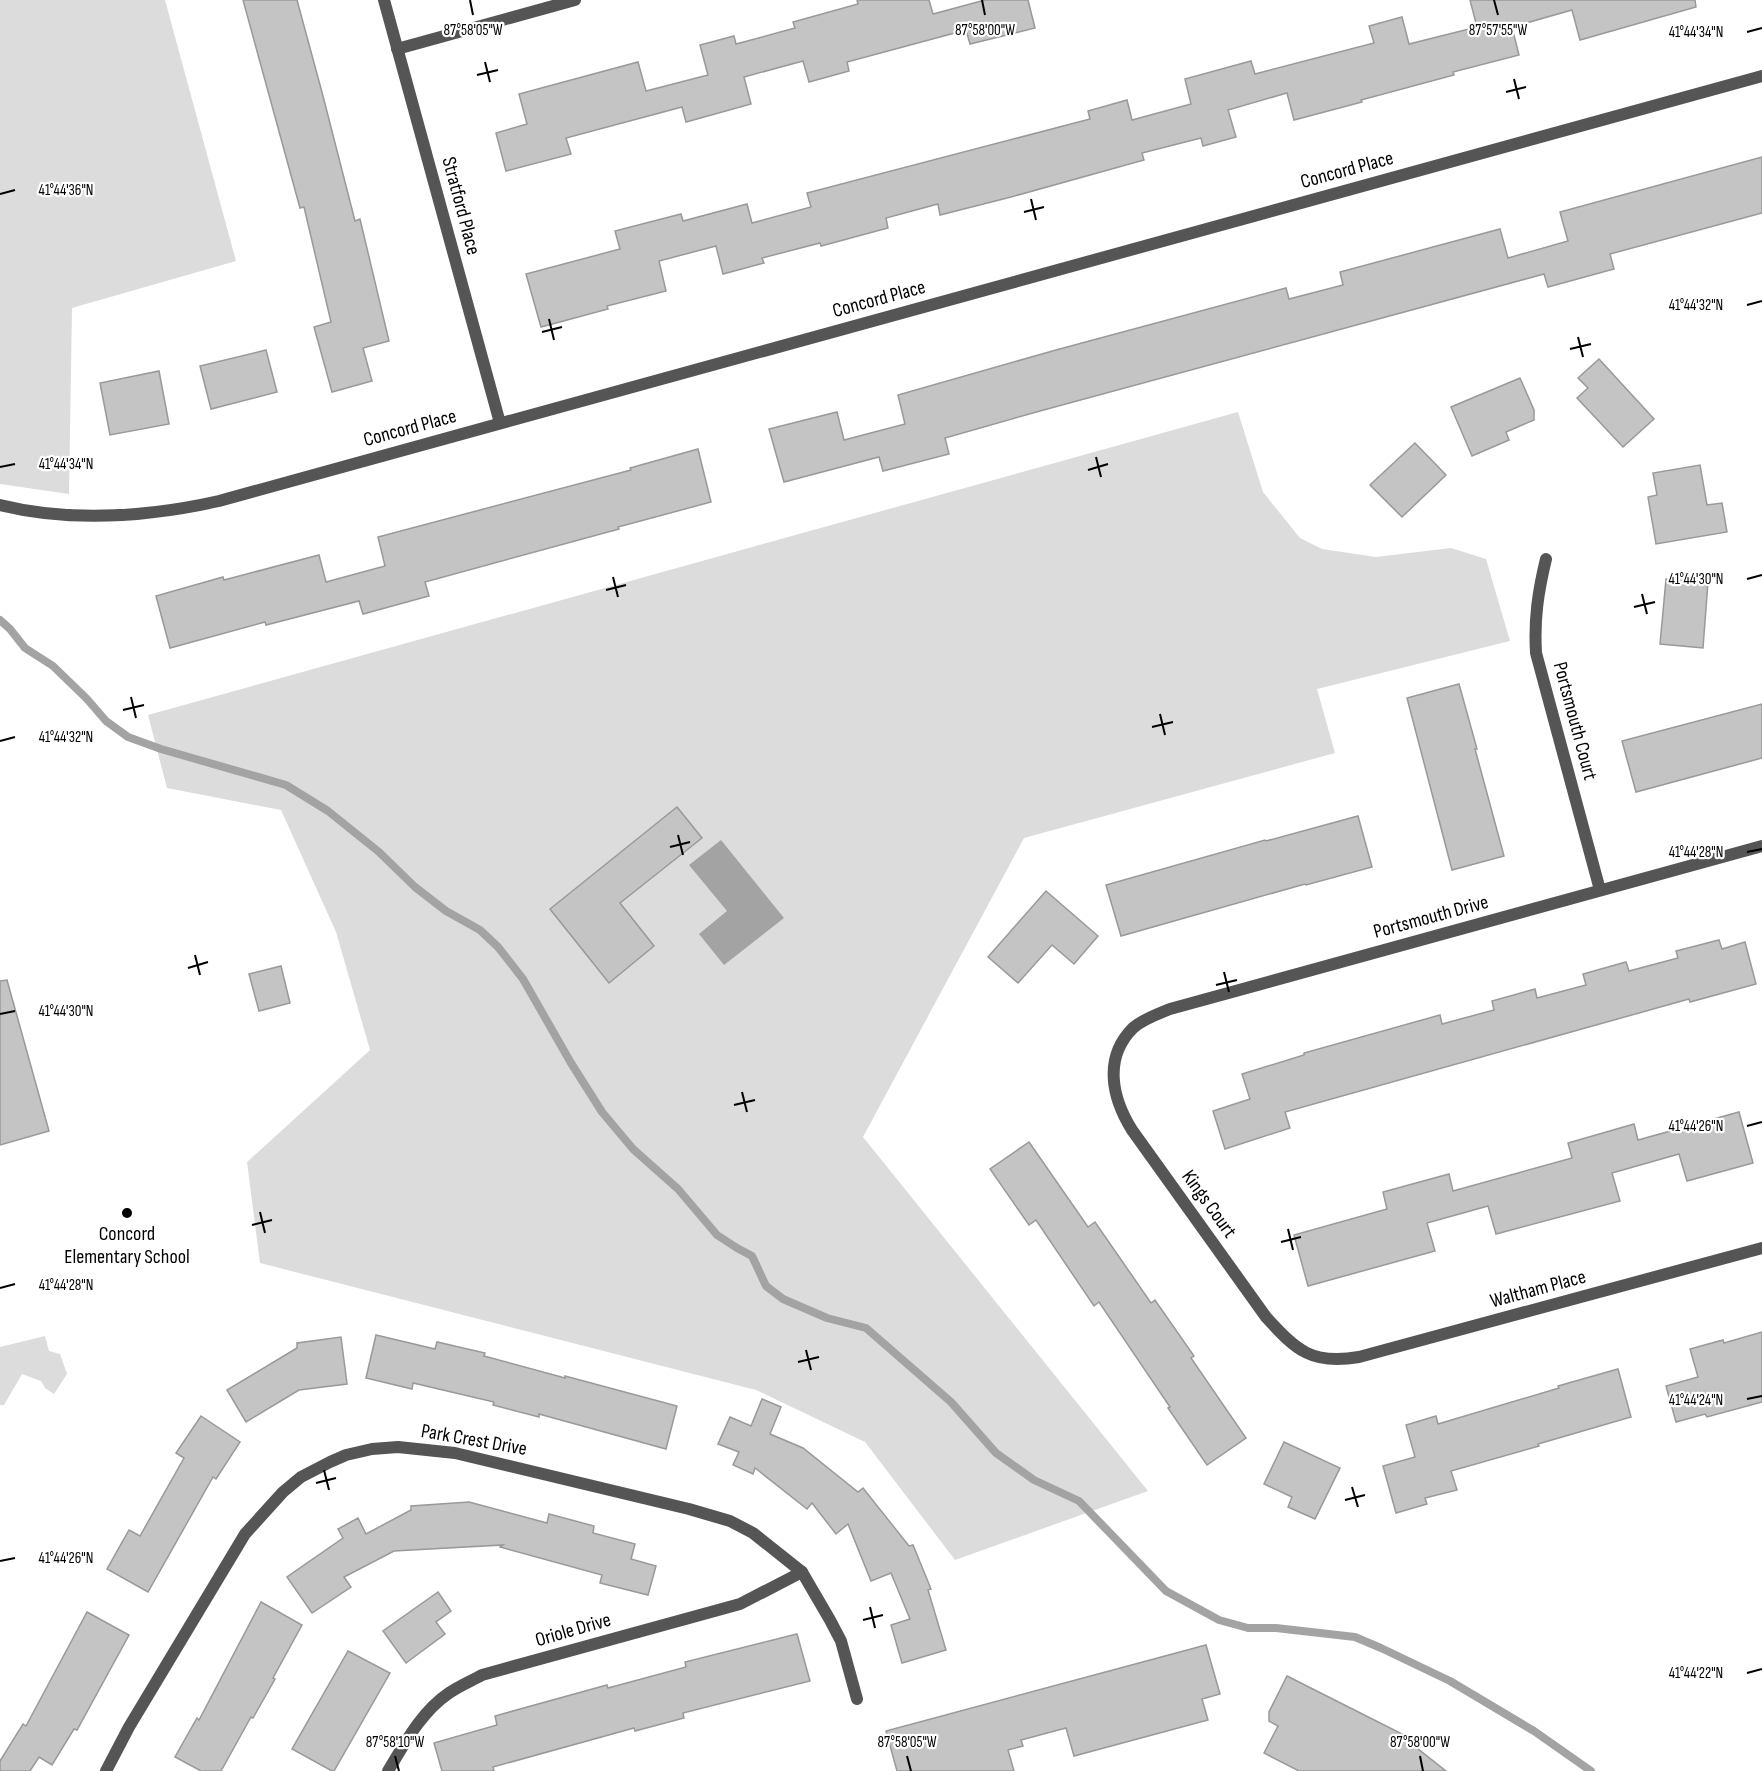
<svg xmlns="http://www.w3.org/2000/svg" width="1762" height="1771" font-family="'Sofia Sans Condensed',sans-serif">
  <rect width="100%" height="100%" fill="#fff"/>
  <!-- green -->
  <g fill="#dcdcdc">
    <polygon points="0,0 165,0 236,261 72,308 69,494 0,484"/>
    <polygon points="1238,412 1263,492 1300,538 1322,549 1376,557 1451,548 1486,559 1510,641 1317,689 1335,753 1024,838 863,1137 1148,1491 955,1560 865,1442 756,1390 260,1263 247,1162 370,1050 336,932 281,810 167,788 148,715"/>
    <polygon points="45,1336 49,1351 60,1354 67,1374 54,1394 45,1388 41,1381 22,1374 4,1405 0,1405 0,1347"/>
  </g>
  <!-- water -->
  <polygon fill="#a3a3a3" points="721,840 784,918 724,965 699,934 727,911 689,865"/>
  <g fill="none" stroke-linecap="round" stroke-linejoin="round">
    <!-- stream -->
    <polyline stroke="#a3a3a3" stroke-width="8" points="0,620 10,629 25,648 53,666 87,699 106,721 128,737 161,749 286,785 328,811 379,852 415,887 446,911 480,930 498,947 523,979 571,1063 602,1112 633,1149 678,1189 717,1235 737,1248 752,1256 766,1286 783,1299 827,1318 866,1328 951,1402 996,1453 1034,1480 1079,1501 1166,1591 1219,1620 1248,1628 1276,1628 1355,1637 1381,1648 1450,1681 1534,1731 1591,1771"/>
  </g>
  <!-- building -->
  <g fill="#c4c4c4" stroke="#999" stroke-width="1.5">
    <polygon points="243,0 297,0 323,96 355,221 360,219 389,341 363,348 372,381 332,392 314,327 331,322 304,207 300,208"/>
    <polygon points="857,0 929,0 933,14 985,0 1028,0 1035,28 970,44 966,30 847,62 849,71 809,82 803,61 744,77 751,104 686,122 682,107 566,138 571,154 506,171 496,133 527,124 519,94 638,62 646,91 708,75 700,45 734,36 736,44 795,28 793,22 858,4"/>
    <polygon points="1470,0 1695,0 1696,7 1580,40 1572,10 1512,27 1519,55 1453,72 1454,75 1361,100 1362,102 1294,120 1287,93 1228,110 1236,137 1203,146 1201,138 1142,153 1144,160 1011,197 940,215 938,204 886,218 888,228 821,246 820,243 762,258 764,263 723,274 716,246 659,261 666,291 607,306 608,309 541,327 526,274 620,249 615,231 681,214 683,221 747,204 752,223 811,207 807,193 1090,119 1088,111 1127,100 1132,120 1191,104 1185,79 1251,61 1255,74 1374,43 1369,26 1402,17 1409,44 1477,27"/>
    <polygon points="1762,157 1762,213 1610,254 1614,269 1548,287 1544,274 1040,411 945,438 949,454 883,471 879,457 784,482 769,429 837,412 844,440 905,424 898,395 1056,350 1286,288 1289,299 1343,285 1340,272 1500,229 1508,258 1568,241 1560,212"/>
    <polygon points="266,350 277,392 211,409 200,366"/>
    <polygon points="1599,359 1654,419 1623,447 1577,398 1588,388 1578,378"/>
    <polygon points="159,371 169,424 110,435 100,383"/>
    <polygon points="1520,378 1534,410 1534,420 1506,432 1509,440 1472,456 1451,407"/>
    <polygon points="1415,443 1446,475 1402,517 1370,485"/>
    <polygon points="698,449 711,502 618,527 619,529 425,582 429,596 363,614 359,601 266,625 265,622 170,648 156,596 223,577 224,580 319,555 326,582 385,566 378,537 631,470 630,468"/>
    <polygon points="1700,465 1707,505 1722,503 1727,532 1656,544 1648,497 1657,495 1653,473"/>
    <polygon points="1666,579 1708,582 1703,648 1660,644"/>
    <polygon points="1459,684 1477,749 1475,749 1504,856 1452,870 1407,698"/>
    <polygon points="1762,704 1762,758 1636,792 1622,741"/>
    <polygon points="677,807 702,838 620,903 654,946 609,983 550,909"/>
    <polygon points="1358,816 1372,867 1306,885 1305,884 1121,936 1106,885 1265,840 1266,841"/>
    <polygon points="1046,891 1098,936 1074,964 1052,945 1018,983 988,957"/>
    <polygon points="1719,940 1722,949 1745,942 1756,984 1690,1002 1689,999 1285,1112 1290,1128 1225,1149 1213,1111 1250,1099 1242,1074 1304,1055 1304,1053 1440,1015 1442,1024 1494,1010 1492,1001 1535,989 1537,998 1586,985 1583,974 1626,962 1629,971 1678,958 1676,951"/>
    <polygon points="281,966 290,1003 259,1011 249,974"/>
    <polygon points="7,980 49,1131 0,1145 0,981"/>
    <polygon points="1739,1112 1753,1163 1687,1181 1679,1154 1612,1173 1620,1201 1496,1234 1488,1206 1427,1223 1435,1251 1308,1286 1294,1235 1387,1209 1383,1192 1449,1174 1453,1191 1572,1158 1568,1143 1634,1124 1638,1140"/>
    <polygon points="1029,1142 1088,1227 1095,1222 1151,1303 1155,1300 1194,1356 1191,1358 1246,1438 1207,1465 1168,1408 1170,1407 1099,1302 1094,1306 1036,1220 1029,1225 990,1169"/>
    <polygon points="1762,1332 1762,1402 1707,1417 1705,1414 1676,1422 1666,1386 1698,1377 1690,1349 1723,1340 1724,1343"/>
    <polygon points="376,1335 435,1349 437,1342 485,1353 484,1356 565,1378 565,1376 677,1406 666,1449 539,1414 539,1417 493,1405 494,1402 413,1383 412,1389 366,1378"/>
    <polygon points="341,1337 347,1384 299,1390 246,1422 227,1390 297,1348 297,1343"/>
    <polygon points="1618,1369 1631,1417 1538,1444 1539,1446 1451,1471 1457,1490 1425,1498 1427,1504 1396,1513 1383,1466 1415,1457 1406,1425 1436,1416 1438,1424 1559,1388 1558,1386"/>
    <polygon points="762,1399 781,1407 770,1434 803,1448 858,1492 863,1488 909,1546 913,1545 931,1589 928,1590 946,1650 902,1663 891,1625 910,1619 891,1573 871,1581 848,1524 836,1534 812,1503 807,1509 755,1468 753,1474 733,1465 739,1452 718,1444 730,1417 751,1426"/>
    <polygon points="201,1416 240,1442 216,1479 213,1477 148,1592 107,1569 129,1530 140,1536 184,1458 176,1453"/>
    <polygon points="1284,1442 1340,1468 1315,1519 1288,1507 1292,1497 1264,1484"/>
    <polygon points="469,1502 547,1523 549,1514 594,1526 593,1533 635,1544 631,1559 656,1566 648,1595 600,1583 602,1575 500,1547 503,1545 394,1551 344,1577 351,1587 312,1613 287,1577 343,1538 338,1529 358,1518 366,1534 411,1510 411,1506"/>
    <polygon points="438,1592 451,1611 436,1622 445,1634 406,1663 383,1631"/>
    <polygon points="261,1602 302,1625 273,1678 275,1679 253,1718 251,1717 221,1771 201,1771 175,1757 197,1718 199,1720"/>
    <polygon points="87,1612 129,1635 77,1730 74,1729 52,1765 39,1757 30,1771 0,1771 0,1761 23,1724 26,1726"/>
    <polygon points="797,1634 810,1681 683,1713 684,1718 635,1731 634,1728 493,1767 494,1771 442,1771 434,1743 497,1725 495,1716 607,1685 608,1688 686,1667 685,1662"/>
    <polygon points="1206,1645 1220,1694 1202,1699 1208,1720 1074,1756 1066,1728 1021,1740 1023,1746 1008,1750 1014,1771 897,1771 886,1731"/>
    <polygon points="348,1651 390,1673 334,1771 332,1771 292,1749"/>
    <polygon points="1287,1676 1420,1743 1417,1748 1446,1771 1299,1771 1264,1753 1278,1726 1269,1721 1269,1712"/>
  </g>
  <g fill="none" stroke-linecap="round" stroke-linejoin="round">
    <!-- minor -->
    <g stroke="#555" stroke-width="12">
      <polyline points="384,0 500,423"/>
      <polyline points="397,49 575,0"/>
      <path d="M 0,505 C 73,523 147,517 219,501 L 1762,76"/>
      <path d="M 1546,559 C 1538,592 1534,619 1536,653 L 1600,890"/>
      <path d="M 1762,846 L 1170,1009 C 1158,1014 1143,1019 1133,1028 C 1103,1058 1112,1098 1132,1130 L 1266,1317 C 1297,1351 1312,1365 1359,1357 L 1762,1248"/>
      <polyline points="106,1771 129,1727 245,1534 283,1492 301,1477 330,1462 346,1455 372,1449 398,1447 455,1453 689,1509 730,1521 753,1533 802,1572 830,1620 841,1641 857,1699"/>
      <path d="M 388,1771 C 405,1743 421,1712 449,1693 C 459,1686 471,1681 482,1675 L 740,1604 L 802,1572"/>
    </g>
  </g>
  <!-- ticks -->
  <path fill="none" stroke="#000" stroke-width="2" d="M 470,0 L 473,15M 982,0 L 985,15M 1494,0 L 1498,15M 1747,32 L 1762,28M 485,62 L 490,82M 477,75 L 498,70M 1514,79 L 1519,99M 1506,92 L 1526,87M 0,194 L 15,190M 1031,199 L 1036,220M 1024,212 L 1044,207M 1747,305 L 1762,301M 549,319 L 554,340M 542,332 L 562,327M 1578,337 L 1583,357M 1570,349 L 1591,344M 1096,457 L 1101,477M 0,467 L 15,464M 1088,470 L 1108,464M 613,577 L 618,597M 1747,579 L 1762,575M 606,590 L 626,585M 1642,594 L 1647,614M 1634,607 L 1655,602M 131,697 L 136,718M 123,710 L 144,705M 1160,714 L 1165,735M 1152,727 L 1173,722M 0,741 L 15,737M 678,835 L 683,855M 670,847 L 690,842M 1747,852 L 1762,849M 195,955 L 200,975M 188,968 L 208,962M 1224,972 L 1229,992M 1216,985 L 1237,980M 0,1014 L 15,1011M 742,1092 L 747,1112M 734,1105 L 755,1100M 1747,1126 L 1762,1122M 260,1212 L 265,1233M 252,1225 L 272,1220M 1288,1229 L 1293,1250M 1281,1242 L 1301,1237M 0,1288 L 15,1284M 806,1350 L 811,1370M 798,1362 L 819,1357M 1747,1399 L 1762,1396M 324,1470 L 329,1490M 316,1483 L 336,1478M 1352,1487 L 1358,1507M 1345,1500 L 1365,1495M 0,1561 L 15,1558M 870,1607 L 875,1628M 863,1620 L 883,1615M 1747,1673 L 1762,1669M 395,1756 L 399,1771M 907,1756 L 911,1771M 1420,1756 L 1423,1771"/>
  <!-- markers -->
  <circle fill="#000" stroke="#fff" stroke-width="2" cx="127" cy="1213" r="6"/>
  <g text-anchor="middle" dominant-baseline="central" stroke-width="4.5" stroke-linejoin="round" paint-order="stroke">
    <!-- street labels -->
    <g font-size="20" fill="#000" stroke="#fff">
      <text transform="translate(1347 170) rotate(-15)">Concord Place</text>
      <text transform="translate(461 206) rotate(75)">Stratford Place</text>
      <text transform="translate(879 299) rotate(-15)">Concord Place</text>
      <text transform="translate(410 428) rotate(-15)">Concord Place</text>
      <text transform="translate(1575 721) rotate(75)">Portsmouth Court</text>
      <text transform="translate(1431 917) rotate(-15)">Portsmouth Drive</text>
      <text transform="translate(1209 1204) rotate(54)">Kings Court</text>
      <text transform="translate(1538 1289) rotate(-15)">Waltham Place</text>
      <text transform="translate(474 1440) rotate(10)">Park Crest Drive</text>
      <text transform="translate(573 1630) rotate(-16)">Oriole Drive</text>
    </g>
    <!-- poi labels -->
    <g font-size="20" fill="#000" stroke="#fff">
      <text x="127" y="1234">Concord<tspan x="127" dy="23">Elementary School</tspan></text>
    </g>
  </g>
  <g font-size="15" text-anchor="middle" fill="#000" stroke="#fff" stroke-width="4.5" stroke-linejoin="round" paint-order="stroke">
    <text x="473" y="35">87°58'05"W</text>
    <text x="985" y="35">87°58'00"W</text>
    <text x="1498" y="35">87°57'55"W</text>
    <text x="1696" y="37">41°44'34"N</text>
    <text x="66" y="195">41°44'36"N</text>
    <text x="1696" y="310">41°44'32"N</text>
    <text x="66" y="469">41°44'34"N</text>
    <text x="1696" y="584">41°44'30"N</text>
    <text x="66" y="742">41°44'32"N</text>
    <text x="1696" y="857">41°44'28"N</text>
    <text x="66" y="1016">41°44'30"N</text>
    <text x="1696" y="1131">41°44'26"N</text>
    <text x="66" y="1290">41°44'28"N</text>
    <text x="1696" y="1405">41°44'24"N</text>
    <text x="66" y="1563">41°44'26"N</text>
    <text x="1696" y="1678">41°44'22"N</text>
    <text x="395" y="1747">87°58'10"W</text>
    <text x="907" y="1747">87°58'05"W</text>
    <text x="1420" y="1747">87°58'00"W</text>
  </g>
</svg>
